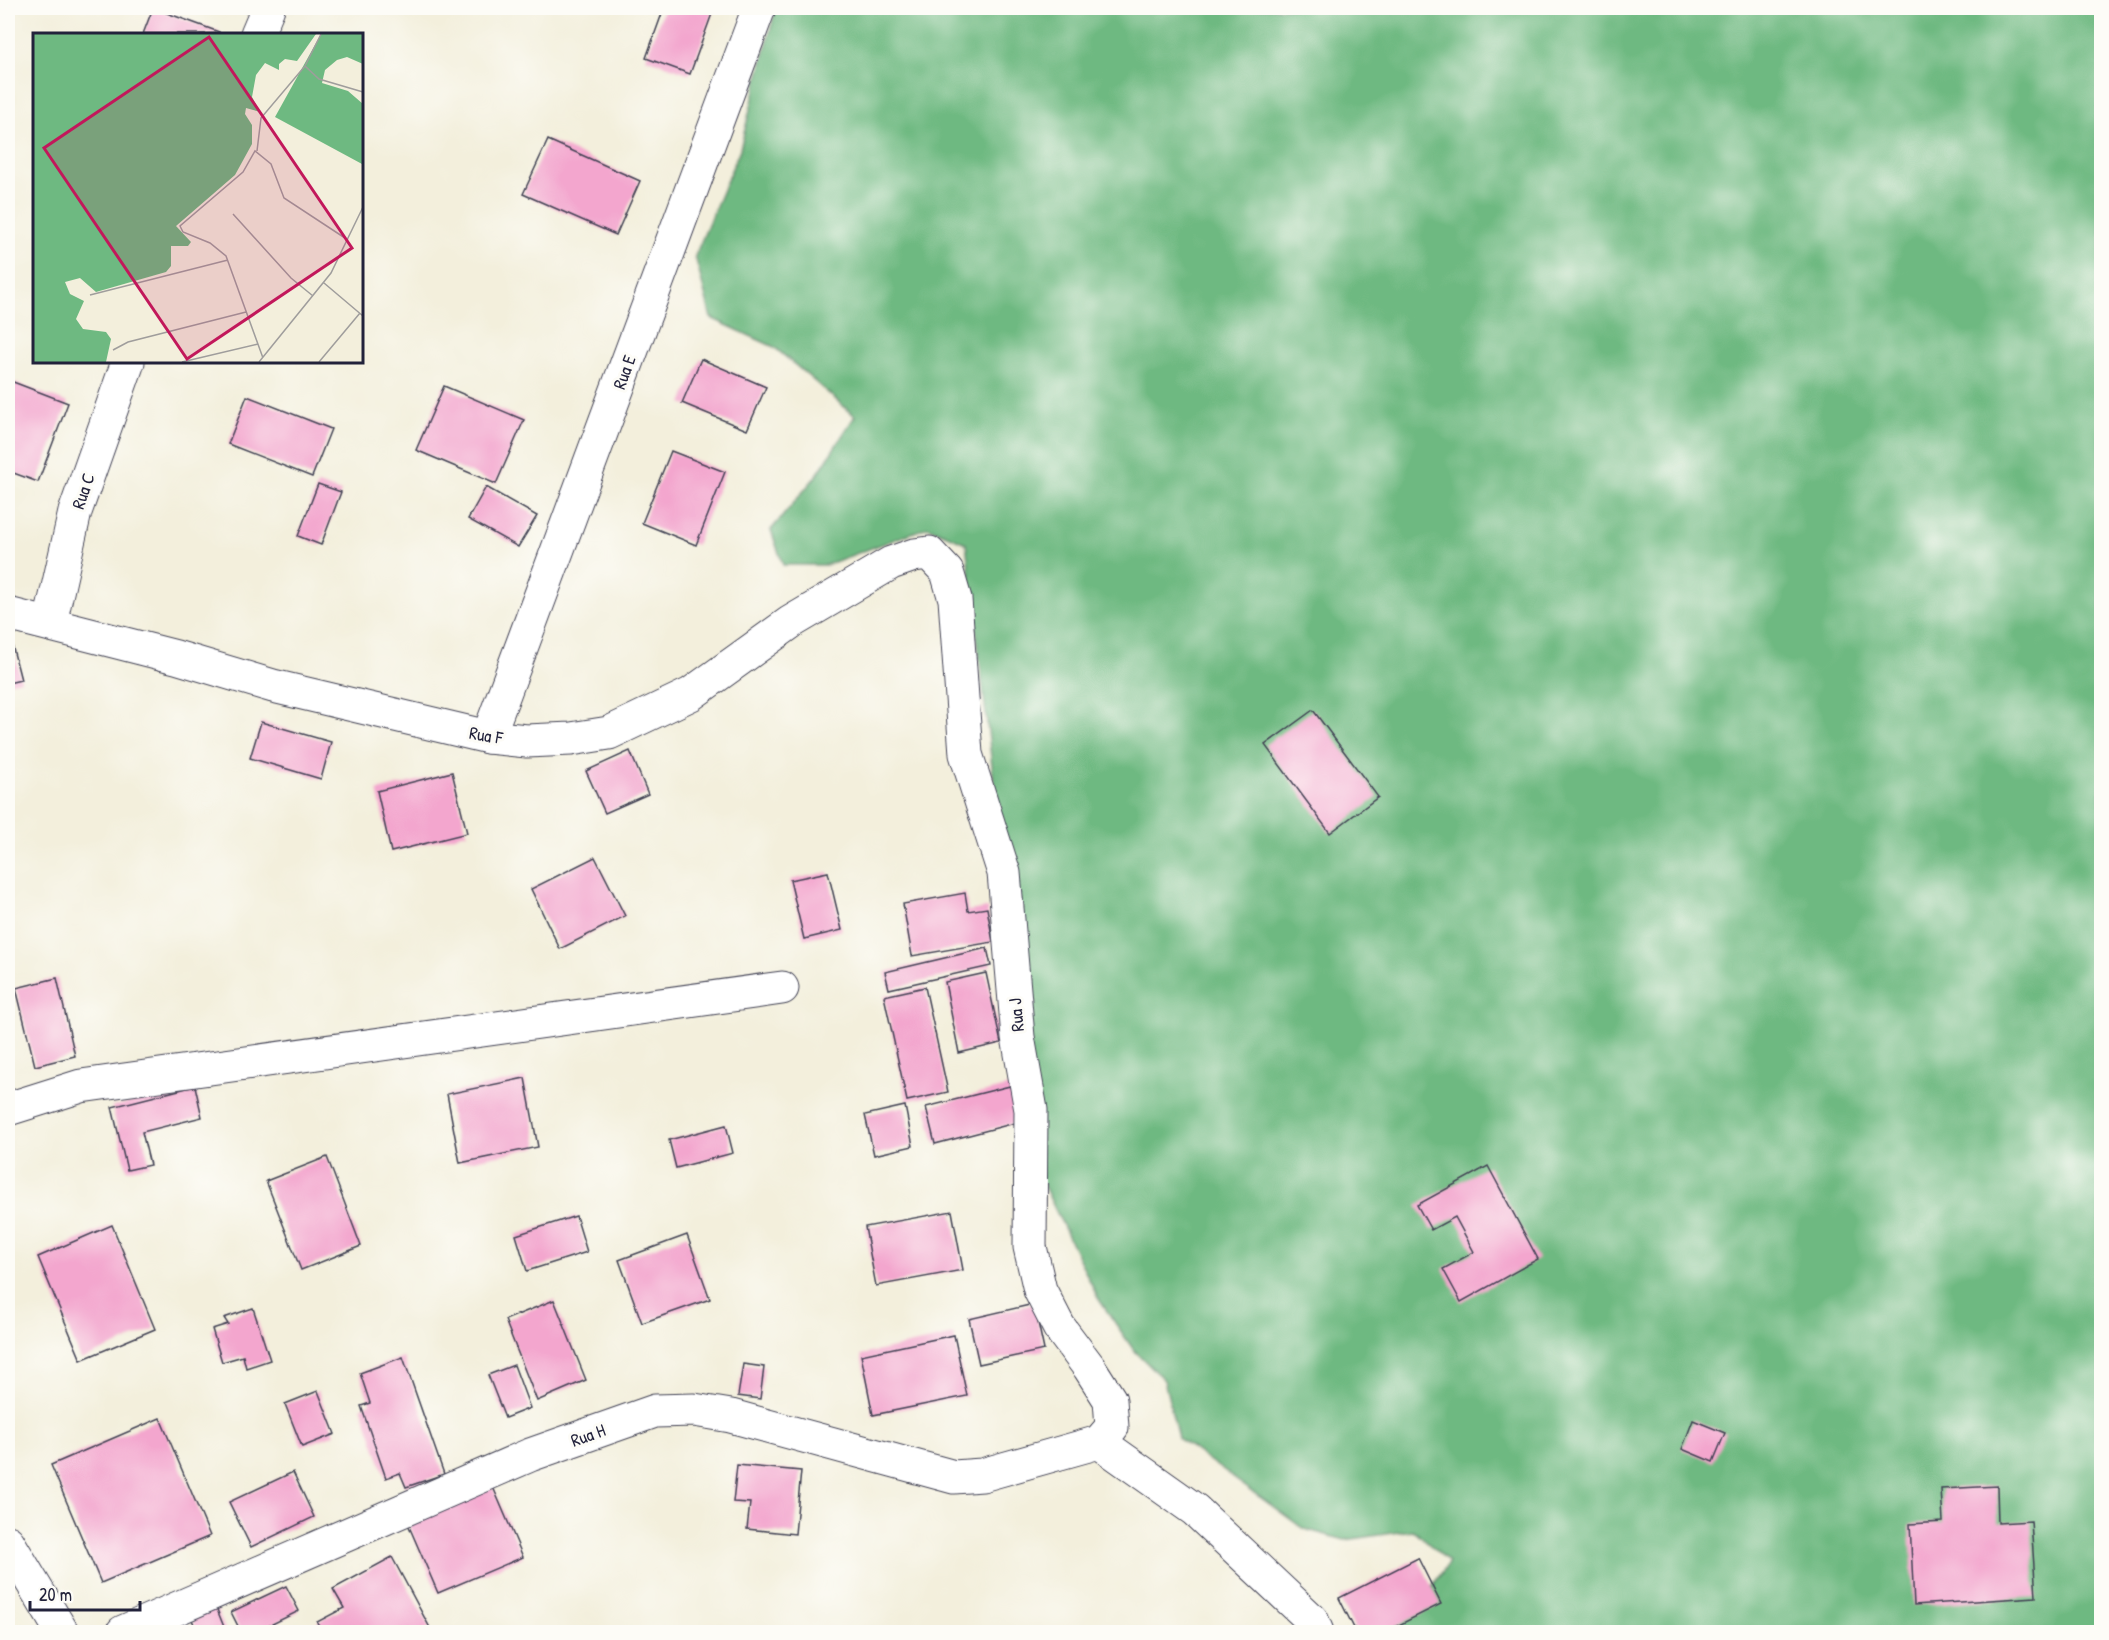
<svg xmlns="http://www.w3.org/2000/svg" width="2109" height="1640" font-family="'Patrick Hand',sans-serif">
  <rect width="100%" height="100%" fill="#fdfcf7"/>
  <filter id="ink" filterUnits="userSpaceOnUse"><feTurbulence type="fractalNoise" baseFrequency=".0167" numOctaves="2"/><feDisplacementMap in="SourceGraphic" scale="12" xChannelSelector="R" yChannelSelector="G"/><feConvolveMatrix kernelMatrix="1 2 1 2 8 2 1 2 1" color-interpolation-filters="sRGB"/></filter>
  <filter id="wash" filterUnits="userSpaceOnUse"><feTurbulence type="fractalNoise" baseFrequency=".008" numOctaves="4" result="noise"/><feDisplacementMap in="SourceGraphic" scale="24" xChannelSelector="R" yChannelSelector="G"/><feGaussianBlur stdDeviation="1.35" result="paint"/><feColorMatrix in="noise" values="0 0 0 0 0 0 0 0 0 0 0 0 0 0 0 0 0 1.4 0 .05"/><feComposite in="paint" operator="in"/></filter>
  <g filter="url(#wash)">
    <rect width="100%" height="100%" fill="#f3efdc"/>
    <!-- forest -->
    <polygon fill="#6eb981" stroke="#486e5e" stroke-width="1.5" points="776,8 2101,8 2101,1632 1379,1632 1416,1610 1449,1562 1413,1530 1345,1540 1304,1529 1178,1438 1164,1380 1133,1349 1098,1298 1040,1178 966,543 928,527 826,565 783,565 771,530 817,475 855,416 774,347 711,318 695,256 740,149"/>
    <g id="blocks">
      <!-- building -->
      <g fill="#f3a6ce">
        <polygon points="153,8 219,32 218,34 143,34"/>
        <polygon points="664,8 704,8 713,11 690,74 646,58"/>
        <polygon points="548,140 640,181 616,235 523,194"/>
        <polygon points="701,359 766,387 747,430 682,403"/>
        <polygon points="8,380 68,403 38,482 8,471"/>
        <polygon points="444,386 524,420 496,484 416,450"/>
        <polygon points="247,396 331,429 312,477 228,444"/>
        <polygon points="671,451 725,472 696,545 642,523"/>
        <polygon points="318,484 341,492 321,545 298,536"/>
        <polygon points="486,487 537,516 518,547 468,519"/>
        <polygon points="11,641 21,680 8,683 8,642"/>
        <polygon points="1313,710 1378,797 1330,833 1265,745"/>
        <polygon points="261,722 331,742 321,779 250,758"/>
        <polygon points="630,751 648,794 605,813 586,771"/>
        <polygon points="452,772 467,833 391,852 377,791"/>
        <polygon points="595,857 625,916 560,949 531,889"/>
        <polygon points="828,872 842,930 804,939 790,880"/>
        <polygon points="965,893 968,911 987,908 993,942 912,956 903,904"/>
        <polygon points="987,948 991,966 889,989 885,972"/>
        <polygon points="986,973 1001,1043 959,1053 945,982"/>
        <polygon points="57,978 75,1056 35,1066 16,988"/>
        <polygon points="925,987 948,1092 907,1101 884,996"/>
        <polygon points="525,1078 538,1147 460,1163 447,1094"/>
        <polygon points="195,1086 202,1117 142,1132 150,1165 127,1170 112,1107"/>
        <polygon points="1010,1086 1019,1122 935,1144 926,1107"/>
        <polygon points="905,1106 913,1146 874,1155 865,1115"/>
        <polygon points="726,1125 733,1153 676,1168 669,1140"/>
        <polygon points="327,1157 361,1246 301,1270 266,1181"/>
        <polygon points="1488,1166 1538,1259 1461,1302 1443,1269 1474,1252 1455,1217 1431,1230 1417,1205"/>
        <polygon points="952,1211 963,1270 876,1286 865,1227"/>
        <polygon points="576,1216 587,1252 527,1271 516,1235"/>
        <polygon points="112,1225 155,1329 81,1360 38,1257"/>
        <polygon points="687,1235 710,1299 642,1323 619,1260"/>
        <polygon points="554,1300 586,1380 537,1401 505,1320"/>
        <polygon points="1034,1304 1044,1350 979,1364 969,1319"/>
        <polygon points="253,1308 270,1360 246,1368 243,1356 222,1362 212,1329 228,1324 224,1318"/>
        <polygon points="954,1335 967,1396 873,1415 861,1355"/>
        <polygon points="403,1357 444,1474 406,1487 400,1473 386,1478 361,1406 370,1403 360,1373"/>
        <polygon points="743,1364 764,1367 760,1399 738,1396"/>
        <polygon points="514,1365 530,1408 505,1418 488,1375"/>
        <polygon points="318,1391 335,1434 302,1447 285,1404"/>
        <polygon points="160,1418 210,1536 101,1583 51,1465"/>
        <polygon points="1693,1420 1725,1433 1713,1462 1682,1449"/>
        <polygon points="737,1465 801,1471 795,1534 747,1529 750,1503 733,1502"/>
        <polygon points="293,1472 314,1517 251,1547 229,1502"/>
        <polygon points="1997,1486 1998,1523 2031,1521 2036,1597 1914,1605 1910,1524 1943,1522 1941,1489"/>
        <polygon points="493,1487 523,1557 438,1593 408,1524"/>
        <polygon points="392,1557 430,1628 421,1632 322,1632 317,1622 344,1608 333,1589"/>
        <polygon points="1418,1558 1441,1604 1385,1632 1356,1632 1339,1598"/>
        <polygon points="286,1586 299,1611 256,1632 241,1632 231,1612"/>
        <polygon points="216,1607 226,1632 197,1632 191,1617"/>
      </g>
    </g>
  </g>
  <g filter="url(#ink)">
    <use href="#blocks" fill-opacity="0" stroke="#414153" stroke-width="1.5"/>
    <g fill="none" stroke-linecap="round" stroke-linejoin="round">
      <!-- minor casing -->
      <g stroke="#414153" stroke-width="35">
        <g id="minor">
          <polyline points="257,34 268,8"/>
          <polyline points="8,614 176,657 273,686 488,737 527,741 571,739 609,733 691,694 791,622 891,563 914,555 929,553 947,572 955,599 966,754 1004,873 1018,1037 1031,1110 1030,1247 1040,1290 1059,1327 1089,1367 1110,1400 1112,1427 1099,1442 982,1475 954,1477 731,1416 694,1410 655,1411 530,1455 123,1632"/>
          <polyline points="50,623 75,512 128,362"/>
          <polyline points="488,737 759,8"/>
          <polyline points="8,1109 81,1086 782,988"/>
          <polyline points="1099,1442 1195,1510 1312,1620 1317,1632"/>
          <polyline points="8,1542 62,1632"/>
        </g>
      </g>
      <!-- minor -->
      <use href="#minor" stroke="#fff" stroke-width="33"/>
    </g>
  </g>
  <g text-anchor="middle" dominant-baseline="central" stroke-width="6" stroke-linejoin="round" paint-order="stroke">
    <!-- street labels -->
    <g font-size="18" fill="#22223b" stroke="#fdfcf7">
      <text transform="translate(624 372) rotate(-70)">Rua E</text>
      <text transform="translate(83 491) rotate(-71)">Rua C</text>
      <text transform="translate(486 735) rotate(10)">Rua F</text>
      <text transform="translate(1016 1015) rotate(-95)">Rua J</text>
      <text transform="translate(588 1435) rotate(-20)">Rua H</text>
    </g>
  </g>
  <!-- overview -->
  <g transform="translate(33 33)">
    <rect width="330" height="330" fill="#f3efdc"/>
    <path d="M 0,1 L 283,1 L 264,28 L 252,26 L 246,31 L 246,37 L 232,30 L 223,42 L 219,64 L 227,79 L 213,75 L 212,81 L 219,92 L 219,111 L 202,142 L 143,193 L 158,209 L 155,213 L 138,213 L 138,233 L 133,239 L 63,259 L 47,245 L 32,249 L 37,261 L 51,268 L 43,286 L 50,296 L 73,299 L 78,306 L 73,329 L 0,329 ZM 288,1 L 330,1 L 330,31 L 314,24 L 304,27 L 292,37 L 289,50 L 315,58 L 330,71 L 329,131 L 242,84 Z" fill="#6eb981"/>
    <path fill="none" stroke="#9f9d9c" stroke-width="1.5" d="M 288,1 L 272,33 L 286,46 L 330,59M 224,118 L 228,85 L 272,33M 200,181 L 258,245 L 280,263M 291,250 L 330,283M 57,262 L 195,227M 80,317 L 95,309 L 213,279M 230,325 L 193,223 L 177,210 L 150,199 L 147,193 L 210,139 L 222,118 L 238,131 L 251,165 L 315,207M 149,329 L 225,311M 226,329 L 298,240 L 330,174M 286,329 L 327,280"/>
    <path fill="#c2185b" fill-opacity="0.15" stroke="#c2185b" stroke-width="3" d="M 176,4 L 319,215 L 154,326 L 11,115 Z"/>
    <rect width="330" height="330" fill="none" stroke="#22223b" stroke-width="3"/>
  </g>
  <!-- margin -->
  <rect width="2109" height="1640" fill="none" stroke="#fdfcf7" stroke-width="30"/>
  <!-- scale -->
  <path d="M30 1601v9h110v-9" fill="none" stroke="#22223b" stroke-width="3"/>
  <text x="39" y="1601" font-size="18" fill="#22223b" stroke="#fdfcf7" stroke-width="4.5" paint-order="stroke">20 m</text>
</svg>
